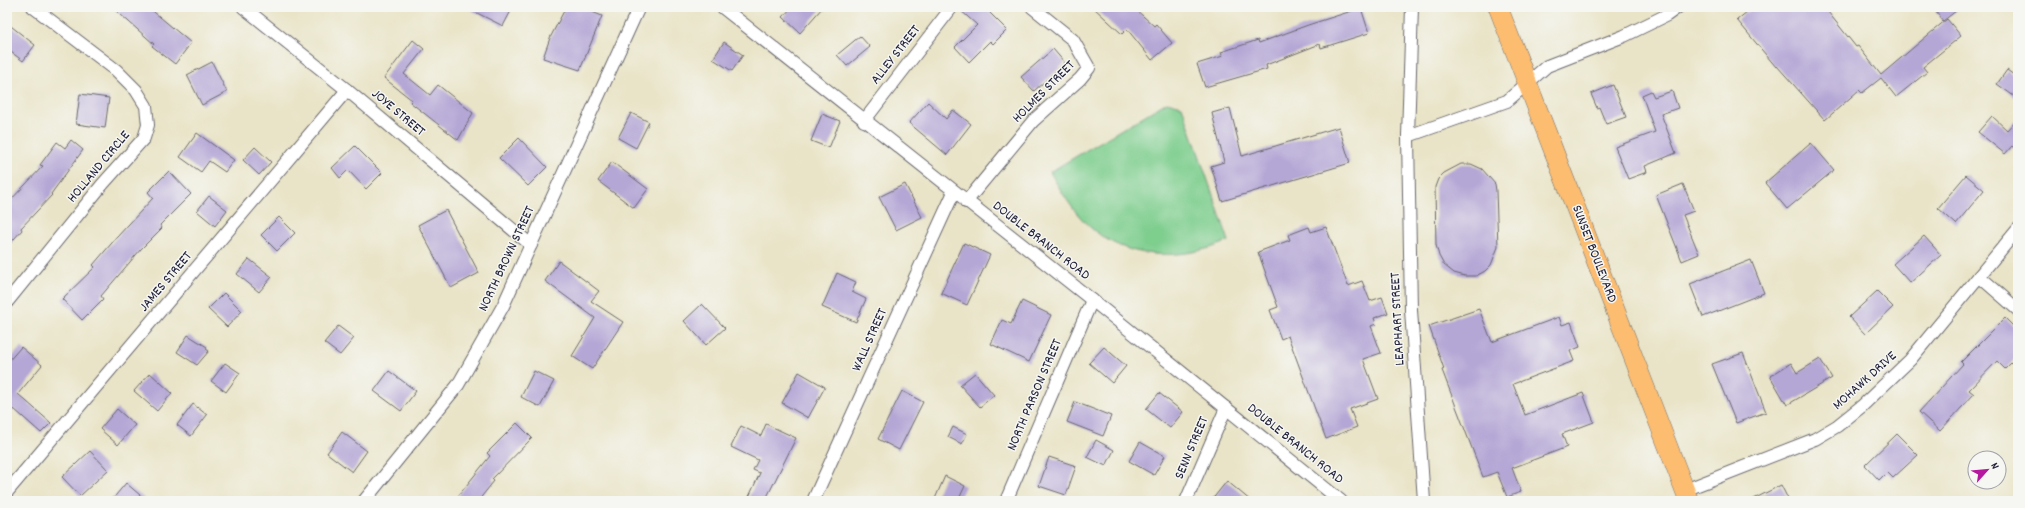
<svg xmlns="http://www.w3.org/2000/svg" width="2025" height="508" font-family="Dekko,sans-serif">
  <rect width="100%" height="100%" fill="#f6f6f2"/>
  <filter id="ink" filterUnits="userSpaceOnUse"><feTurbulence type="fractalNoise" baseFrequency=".025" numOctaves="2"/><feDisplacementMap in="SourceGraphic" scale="8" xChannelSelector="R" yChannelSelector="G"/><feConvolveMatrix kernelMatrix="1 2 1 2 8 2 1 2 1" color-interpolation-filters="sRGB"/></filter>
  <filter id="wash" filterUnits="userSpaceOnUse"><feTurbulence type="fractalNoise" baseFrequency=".012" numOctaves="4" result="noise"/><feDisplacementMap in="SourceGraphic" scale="16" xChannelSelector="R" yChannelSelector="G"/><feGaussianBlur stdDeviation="0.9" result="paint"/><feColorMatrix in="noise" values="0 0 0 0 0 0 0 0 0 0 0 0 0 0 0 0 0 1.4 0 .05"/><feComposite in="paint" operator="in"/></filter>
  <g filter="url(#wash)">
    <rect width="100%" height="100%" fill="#e9e4c7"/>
    <!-- green -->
    <path fill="#7ece8e" stroke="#507864" d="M 1167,102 L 1182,106 L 1229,241 C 1187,259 1134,262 1096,232 C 1076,217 1062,193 1050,172 Z"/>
    <g id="blocks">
      <!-- building -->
      <g fill="#b4a6d5">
        <polygon points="112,7 148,7 191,43 175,64 152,46 154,44"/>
        <polygon points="465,7 513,7 503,26"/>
        <polygon points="566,7 580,7 602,16 580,70 543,58 550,38"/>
        <polygon points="792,7 823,7 800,33 783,17"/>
        <polygon points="959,7 984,7 1007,30 993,44 990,41 969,62 955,47 977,25 959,9"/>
        <polygon points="1093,7 1133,7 1154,26 1156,24 1172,43 1152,60 1127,29 1122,34"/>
        <polygon points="1753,7 1824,7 1856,47 1858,46 1881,75 1947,19 1961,36 1923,67 1927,72 1896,97 1881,78 1862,93 1859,90 1825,120 1777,66 1776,67 1737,20"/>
        <polygon points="1932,7 1961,7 1943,21"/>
        <polygon points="1361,8 1369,33 1321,48 1320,44 1266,65 1267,69 1205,87 1197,64 1223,56 1221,52 1258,40 1259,43 1308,25"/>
        <polygon points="7,23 35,45 23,61 7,49"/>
        <polygon points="860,36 870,47 847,66 837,55"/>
        <polygon points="413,40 424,49 404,74 430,95 438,85 473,113 458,140 410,102 412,100 384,78"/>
        <polygon points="724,42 743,55 732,71 713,59"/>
        <polygon points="1053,49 1065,63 1034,91 1021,77"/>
        <polygon points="212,62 227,92 202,105 187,75"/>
        <polygon points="2007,70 2018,78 2018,99 1997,84"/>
        <polygon points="1613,85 1626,117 1606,124 1599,107 1597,108 1591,94"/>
        <polygon points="1651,91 1654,97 1672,91 1678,108 1661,114 1676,153 1645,166 1647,172 1628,179 1615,147 1655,132 1642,95"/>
        <polygon points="80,94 109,98 105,128 76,124"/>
        <polygon points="928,102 946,119 953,110 971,124 947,155 909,123"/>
        <polygon points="1230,108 1242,156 1339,127 1350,163 1222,201 1211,166 1224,162 1212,113"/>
        <polygon points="631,113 649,122 636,148 618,138"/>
        <polygon points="822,114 840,121 829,148 811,141"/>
        <polygon points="1992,116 2007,130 2018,118 2018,152 2012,146 2005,154 1978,132"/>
        <polygon points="197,133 234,160 225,172 209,161 201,172 180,157"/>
        <polygon points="519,138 547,167 528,186 499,158"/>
        <polygon points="71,140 83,150 51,194 52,195 21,228 22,230 7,247 7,204 43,166 40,165 57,142 65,148"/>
        <polygon points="1811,143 1834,170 1787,209 1765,183"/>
        <polygon points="355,146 382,173 366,189 348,170 340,178 332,168"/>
        <polygon points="255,147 271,162 259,175 243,160"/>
        <polygon points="612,162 648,189 634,208 598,181"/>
        <polygon points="1461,164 1471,164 1482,169 1495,184 1496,191 1498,247 1491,265 1485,271 1476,276 1465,276 1454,273 1444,265 1439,256 1436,245 1435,187 1438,179 1444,173"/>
        <polygon points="169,171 191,194 160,225 162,228 141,249 101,296 103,299 82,320 62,299 95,267 93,265 117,237 153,198 148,192"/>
        <polygon points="1966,175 1984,190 1956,224 1938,208"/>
        <polygon points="905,184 922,217 896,230 879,197"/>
        <polygon points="1683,184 1694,211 1683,215 1699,254 1682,261 1656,195"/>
        <polygon points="209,196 227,210 215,226 197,211"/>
        <polygon points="446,210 479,273 451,288 418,225"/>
        <polygon points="279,217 295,233 277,251 261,235"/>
        <polygon points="1309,227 1311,232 1326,227 1348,286 1362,281 1370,301 1382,297 1388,313 1374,318 1376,324 1371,326 1381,353 1363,359 1378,399 1350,409 1357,427 1326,439 1288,336 1281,339 1270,310 1278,307 1258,252 1290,240 1288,235"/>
        <polygon points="1924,236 1941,255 1910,283 1893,264"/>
        <polygon points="964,243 990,255 967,305 941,293"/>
        <polygon points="249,259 272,277 259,292 237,274"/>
        <polygon points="1751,260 1764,293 1703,317 1690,284"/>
        <polygon points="559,261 599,291 591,301 623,322 592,369 572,356 595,318 545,281"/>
        <polygon points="837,273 856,282 852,292 866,299 856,322 822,307"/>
        <polygon points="1877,291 1893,307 1865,334 1849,317"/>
        <polygon points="224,293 242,311 227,327 208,309"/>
        <polygon points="1022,301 1051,315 1029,362 991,344 1002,320 1011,324"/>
        <polygon points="702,304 725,328 706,345 684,321"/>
        <polygon points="1479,309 1492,342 1559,317 1562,325 1571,322 1580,347 1570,351 1574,361 1513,384 1525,415 1583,393 1594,422 1562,434 1567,447 1512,468 1521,492 1507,497 1497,472 1483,477 1442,370 1444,369 1429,326"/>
        <polygon points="2005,318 2018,331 2018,356 2005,369 1997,361 1969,390 1974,394 1940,431 1919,412 1963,364 1961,362"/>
        <polygon points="338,326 354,338 340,355 324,343"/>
        <polygon points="188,335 207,347 206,349 209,351 197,365 177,352"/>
        <polygon points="21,347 42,365 18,394 51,423 41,433 14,409 7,416 7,363"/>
        <polygon points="1104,347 1126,366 1112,383 1089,363"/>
        <polygon points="1743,353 1766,412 1736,423 1712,364"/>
        <polygon points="1820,359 1832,378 1787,405 1770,376 1791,363 1797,373"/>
        <polygon points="225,363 240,373 226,392 211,381"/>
        <polygon points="389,371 416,391 401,411 374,391"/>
        <polygon points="534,371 554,381 540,407 521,397"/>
        <polygon points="799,372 825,387 808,418 782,403"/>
        <polygon points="150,373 172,393 157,411 134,391"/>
        <polygon points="975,373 994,395 980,407 960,385"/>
        <polygon points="902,391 923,402 899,450 878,439"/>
        <polygon points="1159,393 1183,412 1170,428 1146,409"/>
        <polygon points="1075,402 1111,416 1103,436 1067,422"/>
        <polygon points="193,404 207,415 191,436 177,425"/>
        <polygon points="117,409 135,425 118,445 100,429"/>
        <polygon points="517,423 532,438 492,479 494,481 478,501 454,501 490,456 487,453"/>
        <polygon points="766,424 796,438 765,501 747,501 760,473 753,470 758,460 731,447 741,426 761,436"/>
        <polygon points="953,427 967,434 962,444 948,437"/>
        <polygon points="342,432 367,451 352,472 327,453"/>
        <polygon points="1897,434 1918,455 1893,478 1887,472 1879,480 1865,465"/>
        <polygon points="1096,440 1114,450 1106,466 1087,457"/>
        <polygon points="1140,442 1165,456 1154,475 1129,461"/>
        <polygon points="90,451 108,470 80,496 62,477"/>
        <polygon points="1049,457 1076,466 1066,495 1039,486"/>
        <polygon points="945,476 965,486 958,501 934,501"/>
        <polygon points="1227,481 1251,501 1211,501"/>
        <polygon points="126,483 147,501 111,501"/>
        <polygon points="1781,485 1789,501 1750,501"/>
      </g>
    </g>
  </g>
  <g filter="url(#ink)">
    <use href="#blocks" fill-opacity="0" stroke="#68666c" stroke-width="1"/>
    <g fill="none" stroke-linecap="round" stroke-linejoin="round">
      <!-- minor casing -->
      <g stroke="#68666c" stroke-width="14">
        <g id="minor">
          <polyline points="243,7 347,90 531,245"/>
          <polyline points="722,7 1092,300 1341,501"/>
          <polyline points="1412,7 1408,136 1411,310 1424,501"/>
          <polyline points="864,121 952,7"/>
          <polyline points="1408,136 1507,101 1547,66 1624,36 1667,15 1678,7"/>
          <polyline points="966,202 1033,121 1080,79 1089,68 1073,40 1032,7"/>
          <polyline points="1979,276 2018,310"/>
          <polyline points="7,302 102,185 144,138 148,125 146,106 136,90 116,70 33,7"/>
          <polyline points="1685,490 1815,439 1837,426 1862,406 1910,360 2018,229"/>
          <polyline points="7,492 347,90"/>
          <polyline points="364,501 458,385 503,306 639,7"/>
          <polyline points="813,501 954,192"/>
          <polyline points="1006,501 1092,300"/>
          <polyline points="1186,501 1226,408"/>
        </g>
      </g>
      <!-- primary casing -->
      <g stroke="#68666c" stroke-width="20">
        <polyline id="primary" points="1498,7 1689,501"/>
      </g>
      <!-- minor -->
      <use href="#minor" stroke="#fff" stroke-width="12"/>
      <!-- primary -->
      <use href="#primary" stroke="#fcbd6f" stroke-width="19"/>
    </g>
  </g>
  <g text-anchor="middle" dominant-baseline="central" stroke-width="3" stroke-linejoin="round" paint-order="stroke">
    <!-- street labels -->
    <g font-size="14" fill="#22223b" stroke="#f6f6f2">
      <text transform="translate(896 55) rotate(-52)">ALLEY STREET</text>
      <text transform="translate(1044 92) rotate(-45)">HOLMES STREET</text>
      <text transform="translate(398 113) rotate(40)">JOYE STREET</text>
      <text transform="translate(99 167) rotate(-50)">HOLLAND CIRCLE</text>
      <text transform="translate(1041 241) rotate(38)">DOUBLE BRANCH ROAD</text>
      <text transform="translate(1594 254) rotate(69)">SUNSET BOULEVARD</text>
      <text transform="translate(507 259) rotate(-65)">NORTH BROWN STREET</text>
      <text transform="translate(166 282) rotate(-50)">JAMES STREET</text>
      <text transform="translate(1398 319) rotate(-93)">LEAPHART STREET</text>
      <text transform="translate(870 340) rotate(-66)">WALL STREET</text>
      <text transform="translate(1865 381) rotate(-42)">MOHAWK DRIVE</text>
      <text transform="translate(1035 395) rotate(-67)">NORTH PARSON STREET</text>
      <text transform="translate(1295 444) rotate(39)">DOUBLE BRANCH ROAD</text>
      <text transform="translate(1192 448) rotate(-67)">SENN STREET</text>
    </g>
  </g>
  <!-- margin -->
  <rect width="2025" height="508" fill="none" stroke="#f6f6f2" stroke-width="24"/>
  <!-- north arrow -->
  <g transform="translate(1987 470) rotate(63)"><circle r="19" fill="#f6f6f2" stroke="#a1a1a9"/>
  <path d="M0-3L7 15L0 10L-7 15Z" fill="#b5179e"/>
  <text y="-6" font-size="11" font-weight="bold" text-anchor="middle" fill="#22223b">N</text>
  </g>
</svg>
